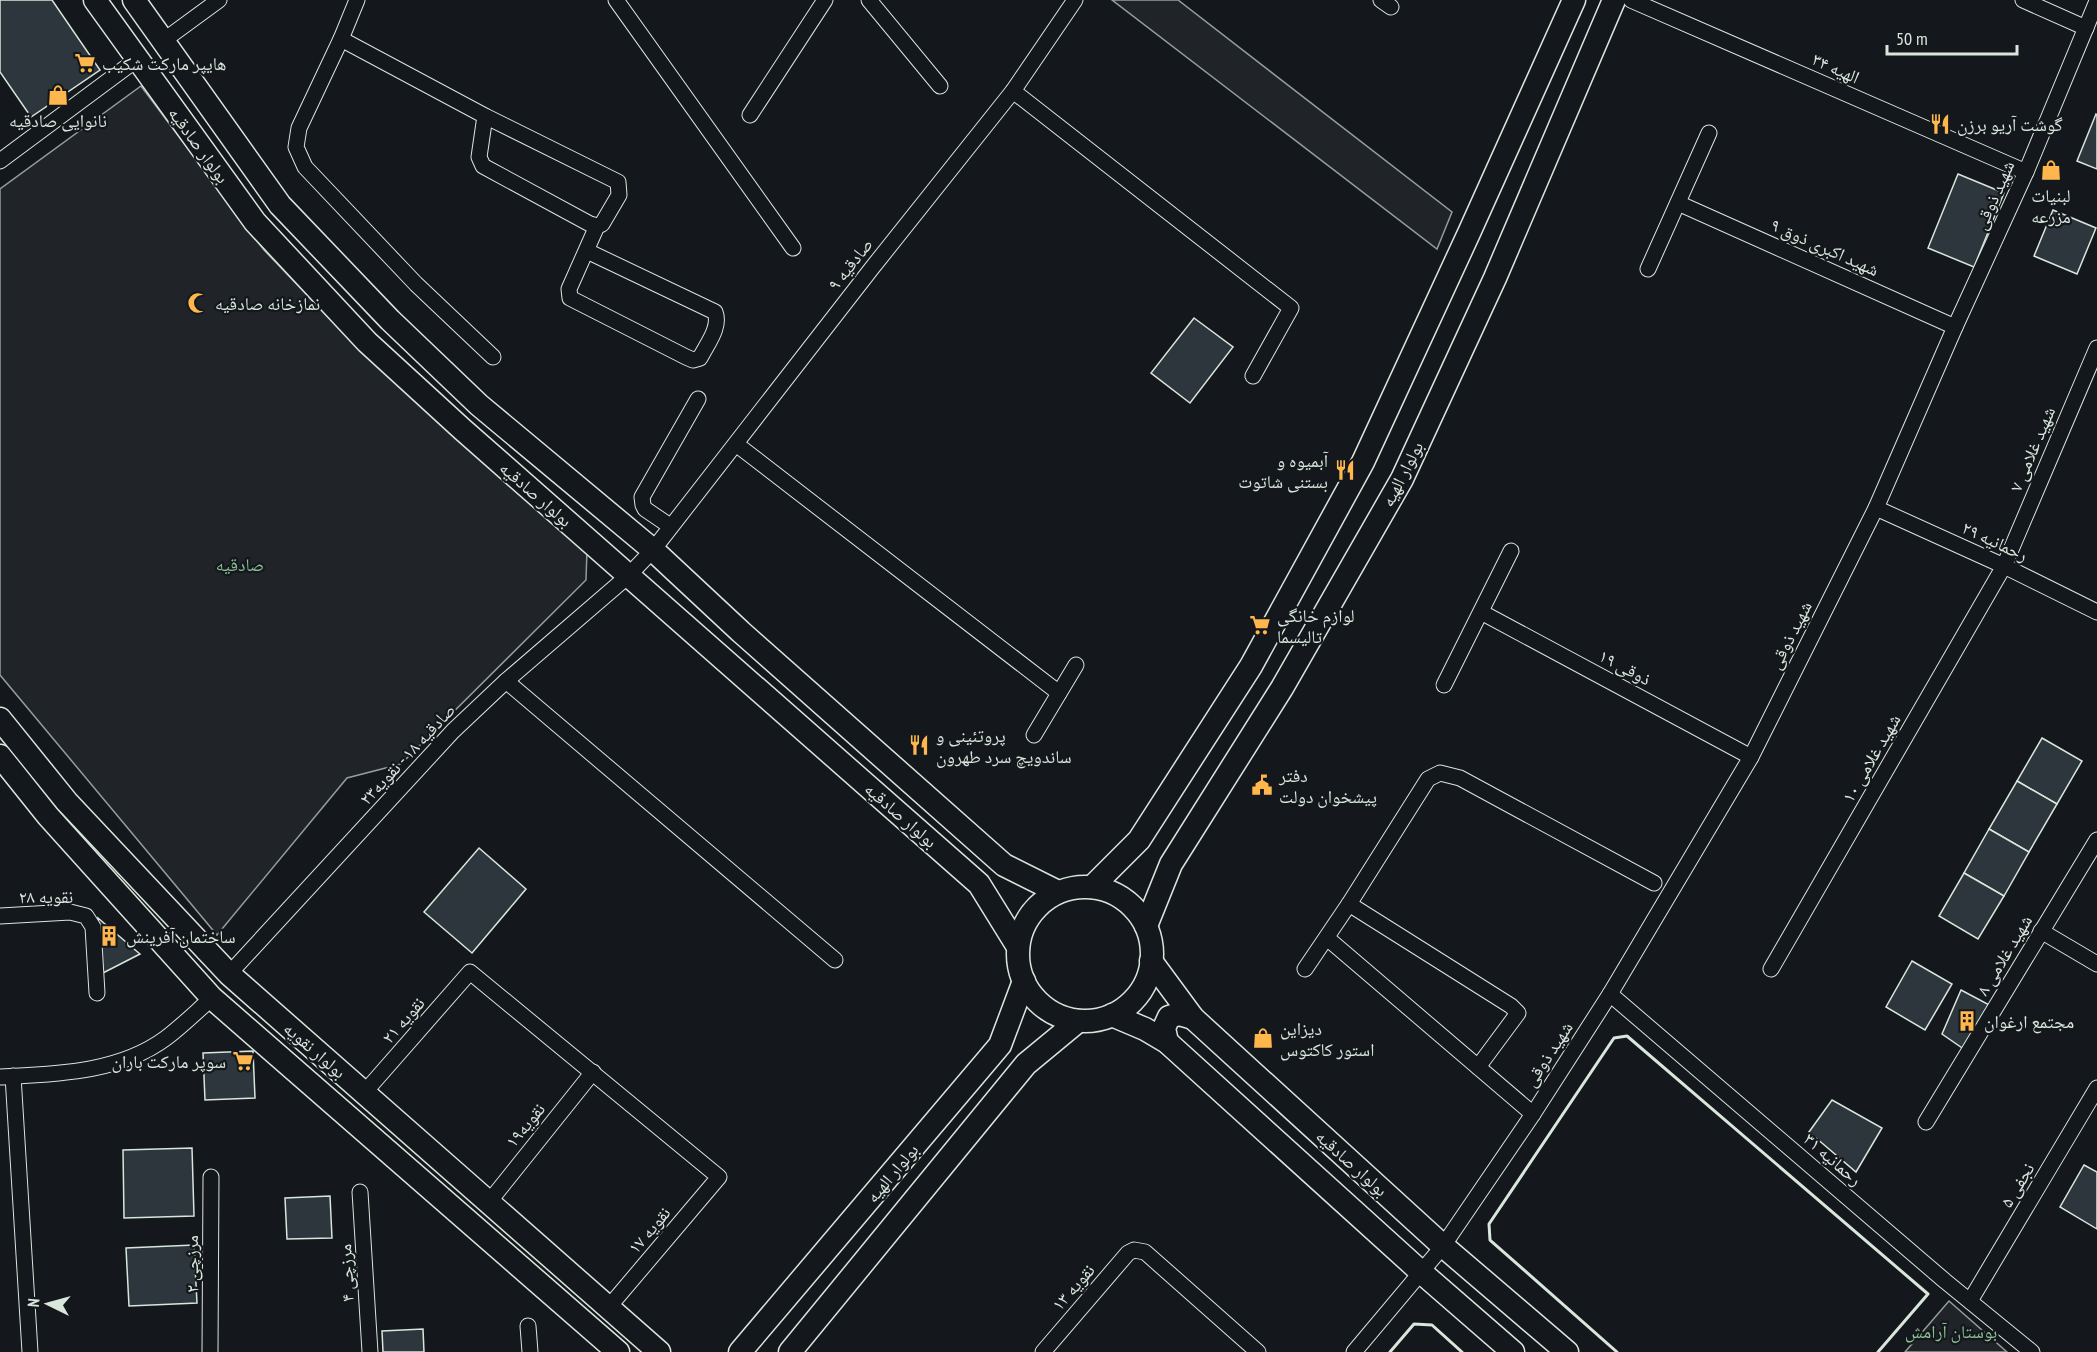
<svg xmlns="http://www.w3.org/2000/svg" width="2097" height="1352" font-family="'PT Sans Narrow','Noto Naskh Arabic',sans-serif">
  <rect width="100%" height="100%" fill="#14181c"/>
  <!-- green -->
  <g fill="#202428" stroke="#939e99" stroke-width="1.5">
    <polygon points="1112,0 1178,0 1452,212 1437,249"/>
    <polygon points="141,86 264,250 357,347 587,550 586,580 401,764 347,778 217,935 0,675 0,189"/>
    <polygon points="1949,1301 2007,1352 1905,1352"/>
  </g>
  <!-- building -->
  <g fill="#2c363c" stroke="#d8e6dc" stroke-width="1.5">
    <polygon points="0,0 52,0 100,70 31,117 0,72"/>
    <polygon points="2096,114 2097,115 2097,169 2077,161"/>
    <polygon points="1958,174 2004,193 1974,267 1928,248"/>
    <polygon points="2053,210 2096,228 2077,274 2034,256"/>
    <polygon points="1194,318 1233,347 1190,403 1151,373"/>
    <polygon points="2042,738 2082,761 2057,804 2017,781"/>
    <polygon points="2017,781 2057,804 2029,852 1989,829"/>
    <polygon points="1989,829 2029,852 2004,896 1964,873"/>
    <polygon points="479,848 526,889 472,953 424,912"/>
    <polygon points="1964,873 2004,896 1978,939 1939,916"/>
    <polygon points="98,918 140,954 101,974"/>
    <polygon points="1912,961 1952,984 1925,1030 1886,1007"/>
    <polygon points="1961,990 1995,1008 1968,1052 1942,1034"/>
    <polygon points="253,1051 255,1098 205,1100 203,1053"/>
    <polygon points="1832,1100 1882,1128 1856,1172 1809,1132"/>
    <polygon points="192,1148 194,1216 124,1218 123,1150"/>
    <polygon points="2084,1165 2097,1172 2097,1229 2060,1207"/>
    <polygon points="330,1196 332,1238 287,1239 285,1198"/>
    <polygon points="194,1245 197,1303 129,1306 126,1248"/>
    <polygon points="423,1329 424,1352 383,1352 382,1331"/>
  </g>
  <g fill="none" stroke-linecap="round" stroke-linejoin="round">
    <!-- street casing -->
    <g stroke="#d8e6dc" stroke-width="17">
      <g id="street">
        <polyline points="357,0 341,39 299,128 296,147 305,167 416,284 493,357"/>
        <polyline points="616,0 793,248"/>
        <polyline points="869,0 940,86"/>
        <polyline points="1381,0 1391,7"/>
        <polyline points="1631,0 2026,172"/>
        <polyline points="2023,0 2086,28"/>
        <polyline points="341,39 485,116 618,182 619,195 602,224 597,226 590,224 483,166 479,157 485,116"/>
        <polyline points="163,41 219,0"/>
        <polyline points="1013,91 1291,308 1253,376"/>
        <polyline points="750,115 825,0"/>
        <polyline points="0,161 136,60"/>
        <polyline points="1678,203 1955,327"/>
        <path d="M 587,251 L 715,312 C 721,327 707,344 700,358 L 693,360 L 686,357 L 570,298 L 569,289 L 597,226"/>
        <polyline points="1648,269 1709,133"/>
        <polyline points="736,444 1059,693"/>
        <polyline points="1876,508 2004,566 2097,612"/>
        <polyline points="670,526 645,509 643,505 642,497 698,399"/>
        <polyline points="1481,612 1751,757"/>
        <polyline points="506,681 835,960"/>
        <polyline points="1444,685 1511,551"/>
        <polyline points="1034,735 1076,665"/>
        <polyline points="1349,904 1511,1006 1518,1013 1478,1067"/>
        <polyline points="0,916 70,912 86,916 93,927 97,993"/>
        <polyline points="2041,931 2097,964"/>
        <polyline points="1327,938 1533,1114"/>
        <polyline points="1305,969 1349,904 1428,779 1440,773 1460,778 1654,883"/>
        <polyline points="1771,969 2004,566 2097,348"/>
        <polyline points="229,974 453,731 506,681 628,576 653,550 872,268 1013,91 1075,0"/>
        <polyline points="1610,994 1945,1281 2032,1352"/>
        <polyline points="13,1076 30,1352"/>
        <path d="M 0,1077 C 56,1074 119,1073 166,1038 C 182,1026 197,1011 212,998"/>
        <polyline points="364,1093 470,972 719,1177 608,1308"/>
        <polyline points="1926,1122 2097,840"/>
        <polyline points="360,1192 370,1352"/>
        <polyline points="489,1202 593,1072"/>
        <polyline points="1970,1301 2097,1088"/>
        <polyline points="528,1326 530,1352"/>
        <polyline points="210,1352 211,1177"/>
        <polyline points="1043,1352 1128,1253 1134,1250 1145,1252 1258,1352"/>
        <polyline points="1354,1352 1443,1246 1533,1114 1610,994 1751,757 1876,508 1955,327 2026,172 2097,1"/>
      </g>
    </g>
    <!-- secondary casing -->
    <g stroke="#d8e6dc" stroke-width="25">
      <g id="secondary">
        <polyline points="95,0 255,222 367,342 462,429 979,884 1018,947"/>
        <polyline points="134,0 280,205 390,320 479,405 653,550 741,632 1004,865 1058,892"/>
        <polyline points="0,719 67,802 229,974 659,1352"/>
        <polyline points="0,756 48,816 212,998 618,1352"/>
        <polyline points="1092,887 1139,840 1251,666 1363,462 1469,233 1574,0"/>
        <circle cx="1085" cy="954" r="67"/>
        <polyline points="1146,926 1171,864 1282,688 1402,479 1495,278 1614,0"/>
        <polyline points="1151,961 1193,1018 1443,1246 1567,1352"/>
        <polyline points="1112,1015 1145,1029 1167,1042 1421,1272 1513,1352"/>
        <polyline points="1167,1042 1164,1028 1169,1017 1179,1014 1193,1018"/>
        <polyline points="740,1352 1000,1045 1024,981"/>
        <polyline points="790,1352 1026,1064 1078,1021"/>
      </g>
    </g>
    <!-- street -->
    <use href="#street" stroke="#14181c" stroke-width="15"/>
    <!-- secondary -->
    <use href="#secondary" stroke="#14181c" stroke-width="22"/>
    <!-- wall -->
    <g stroke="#d8e6dc" stroke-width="3">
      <polyline points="1390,1352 1414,1324 1432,1325 1462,1352"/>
      <polyline points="1617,1352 1490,1240 1489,1224 1614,1038 1627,1036 1928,1294 1878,1352"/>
    </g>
  </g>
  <!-- icons -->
  <defs>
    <g id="supermarket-bare" transform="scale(1.62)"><path d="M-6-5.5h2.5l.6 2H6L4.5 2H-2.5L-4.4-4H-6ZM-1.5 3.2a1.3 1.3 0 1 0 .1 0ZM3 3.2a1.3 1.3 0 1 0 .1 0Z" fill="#ffb74d" stroke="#14181c" stroke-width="2.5" paint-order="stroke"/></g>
    <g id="shop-bare" transform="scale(1.62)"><path d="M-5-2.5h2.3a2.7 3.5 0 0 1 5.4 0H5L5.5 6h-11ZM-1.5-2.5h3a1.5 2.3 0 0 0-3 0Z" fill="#ffb74d" stroke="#14181c" stroke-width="2.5" paint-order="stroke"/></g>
    <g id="restaurant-bare" transform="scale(1.62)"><path d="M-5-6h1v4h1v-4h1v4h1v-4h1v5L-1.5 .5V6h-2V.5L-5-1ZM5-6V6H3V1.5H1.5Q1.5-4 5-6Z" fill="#ffb74d" stroke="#14181c" stroke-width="2.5" paint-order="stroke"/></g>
    <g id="mosque-bare" transform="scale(1.62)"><path d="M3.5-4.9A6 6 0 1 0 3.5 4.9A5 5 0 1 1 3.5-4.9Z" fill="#ffb74d" stroke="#14181c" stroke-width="2.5" paint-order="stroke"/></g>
    <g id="civic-bare" transform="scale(1.62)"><path d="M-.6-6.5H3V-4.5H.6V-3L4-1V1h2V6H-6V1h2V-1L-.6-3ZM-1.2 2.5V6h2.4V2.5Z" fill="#ffb74d" stroke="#14181c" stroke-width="2.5" paint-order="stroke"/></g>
    <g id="building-bare" transform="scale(1.62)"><path d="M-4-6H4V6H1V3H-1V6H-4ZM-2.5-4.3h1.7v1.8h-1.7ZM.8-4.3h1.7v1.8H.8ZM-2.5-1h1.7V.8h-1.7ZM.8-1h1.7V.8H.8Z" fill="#ffb74d" stroke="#14181c" stroke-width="2.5" paint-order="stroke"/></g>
  </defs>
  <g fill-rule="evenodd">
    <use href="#supermarket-bare" x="85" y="63"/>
    <use href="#shop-bare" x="58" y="95"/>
    <use href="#restaurant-bare" x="1940" y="124"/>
    <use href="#shop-bare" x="2051" y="170"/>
    <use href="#mosque-bare" x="198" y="303"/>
    <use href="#restaurant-bare" x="1345" y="470"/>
    <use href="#supermarket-bare" x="1260" y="625"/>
    <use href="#restaurant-bare" x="919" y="745"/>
    <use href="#civic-bare" x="1262" y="785"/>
    <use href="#building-bare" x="109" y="936"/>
    <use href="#building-bare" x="1967" y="1021"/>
    <use href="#shop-bare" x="1263" y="1038"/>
    <use href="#supermarket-bare" x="243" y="1061"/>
  </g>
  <g text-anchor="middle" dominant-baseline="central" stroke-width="4.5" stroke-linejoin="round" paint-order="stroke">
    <!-- poi labels -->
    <g font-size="18" fill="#d8e6dc" stroke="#14181c" text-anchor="start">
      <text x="102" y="63">هایپر مارکت شکیب</text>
      <text x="58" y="120" text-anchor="middle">نانوایی صادقیه</text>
      <text x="1957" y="124">گوشت آریو برزن</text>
      <text x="2051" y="195" text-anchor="middle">لبنیات<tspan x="2051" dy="21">مزرعه</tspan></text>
      <text x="215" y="303">نمازخانه صادقیه</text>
      <text x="1328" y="460" text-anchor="end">آبمیوه و<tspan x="1328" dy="21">بستنی شاتوت</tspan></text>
      <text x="1277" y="615">لوازم خانگی<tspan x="1277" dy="21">تالیسما</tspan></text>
      <text x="936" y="735">پروتئینی و<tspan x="936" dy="21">ساندویچ سرد طهرون</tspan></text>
      <text x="1279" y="775">دفتر<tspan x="1279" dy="21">پیشخوان دولت</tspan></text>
      <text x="126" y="936">ساختمان آفرینش</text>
      <text x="1984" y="1021">مجتمع ارغوان</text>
      <text x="1280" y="1028">دیزاین<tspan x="1280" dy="21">استور کاکتوس</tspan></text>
      <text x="226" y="1061" text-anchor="end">سوپر مارکت باران</text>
    </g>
    <!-- street labels -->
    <g font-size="18" fill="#d8e6dc" stroke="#14181c">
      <text transform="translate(1836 68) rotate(24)">الهیه ۳۴</text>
      <text transform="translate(199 145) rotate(54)">بولوار صادقیه</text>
      <text transform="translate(1994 195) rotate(-66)">شهید ذوقی</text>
      <text transform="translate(1825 247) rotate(24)">شهید اکبری ذوق ۹</text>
      <text transform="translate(850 264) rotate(-52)">صادقیه ۹</text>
      <text transform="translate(2032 449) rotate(-67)">شهید غلامی ۷</text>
      <text transform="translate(1402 474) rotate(-63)">بولوار الهیه</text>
      <text transform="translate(536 494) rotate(41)">بولوار صادقیه</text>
      <text transform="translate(1995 541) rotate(25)">رحمانیه ۲۹</text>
      <text transform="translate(1790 635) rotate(-63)">شهید ذوقی</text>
      <text transform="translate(1625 667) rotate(28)">ذوقی ۱۹</text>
      <text transform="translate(407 754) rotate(-47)">صادقیه ۱۸ - نقویه۲۳</text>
      <text transform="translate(1871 758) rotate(-60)">شهید غلامی ۱۰</text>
      <text transform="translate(901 815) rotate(41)">بولوار صادقیه</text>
      <text x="46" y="896">نقویه ۲۸</text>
      <text transform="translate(2004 955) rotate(-59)">شهید غلامی ۸</text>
      <text transform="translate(403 1020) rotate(-49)">نقویه ۲۱</text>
      <text transform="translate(315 1050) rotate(41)">بولوار نقویه</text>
      <text transform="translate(1548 1054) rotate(-57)">شهید ذوقی</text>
      <text transform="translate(525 1125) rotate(-51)">نقویه۱۹</text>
      <text transform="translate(1833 1159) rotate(41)">رحمانیه ۳۱</text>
      <text transform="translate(1352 1163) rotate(42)">بولوار صادقیه</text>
      <text transform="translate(892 1173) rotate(-50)">بولوار الهیه</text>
      <text transform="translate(2017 1185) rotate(-59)">نجفی ۵</text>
      <text transform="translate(649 1230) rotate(-50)">نقویه ۱۷</text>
      <text transform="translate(191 1264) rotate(-90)">مرزچی ۲</text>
      <text transform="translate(346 1273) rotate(-93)">مرزچی ۴</text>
      <text transform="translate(1073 1287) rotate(-49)">نقویه ۱۳</text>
    </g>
    <!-- park labels -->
    <g font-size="18" fill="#8ac095" stroke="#14181c">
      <text x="240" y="564">صادقیه</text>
      <text x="1951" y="1331">بوستان آرامش</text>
    </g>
  </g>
  <!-- north arrow -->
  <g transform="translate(48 1304) rotate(275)" stroke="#14181c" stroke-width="4.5" paint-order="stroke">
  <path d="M0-4.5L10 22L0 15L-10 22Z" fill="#d8e6dc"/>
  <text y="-9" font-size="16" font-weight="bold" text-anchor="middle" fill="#d8e6dc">N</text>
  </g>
  <!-- scale -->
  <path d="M1887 45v9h130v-9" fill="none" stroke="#d8e6dc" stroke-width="3"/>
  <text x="1896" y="45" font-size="18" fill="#d8e6dc" stroke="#14181c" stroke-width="4.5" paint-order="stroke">50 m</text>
</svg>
